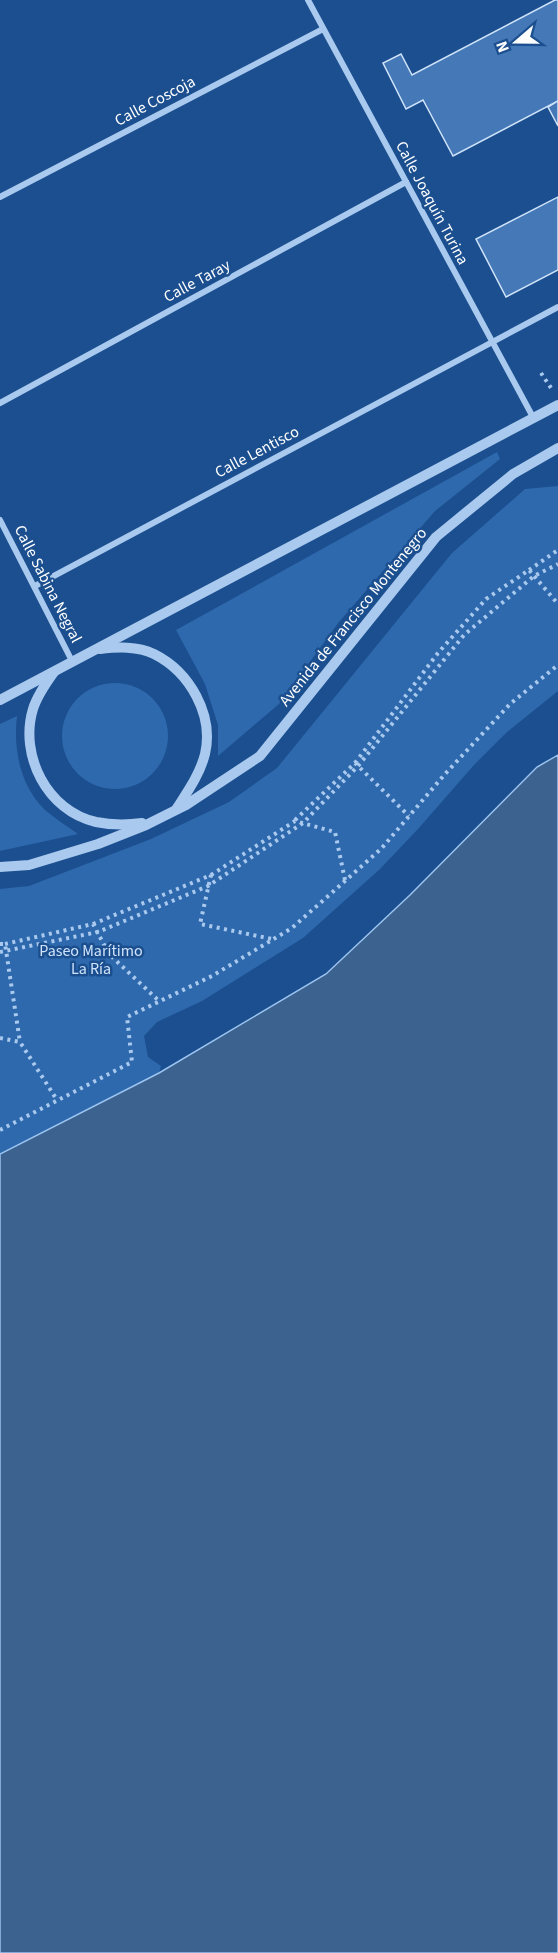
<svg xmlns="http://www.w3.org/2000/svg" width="558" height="1953" font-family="'Source Sans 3',sans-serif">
  <rect width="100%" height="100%" fill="#1b4f8f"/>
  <!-- green -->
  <g fill="#2e69ad">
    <polygon points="497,452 500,459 435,511 339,622 279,704 218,756 218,725 205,684 176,630"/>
    <polygon points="558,486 558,691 507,732 474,765 418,829 380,869 303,938 202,1001 157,1022 144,1036 148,1057 161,1066 159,1073 0,1154 0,889 29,886 151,839 229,802 277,768 452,553 525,489"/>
    <circle cx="115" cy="736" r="53"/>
    <path d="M 17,716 C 13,748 20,785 44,809 C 54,818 67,826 78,834 L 0,851 L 0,724 Z"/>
  </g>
  <!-- water -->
  <polygon fill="#3c6290" stroke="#9cc4f0" stroke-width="1.5" points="558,755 558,1953 0,1953 0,1154 159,1073 326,974 410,895 537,767"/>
  <!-- building -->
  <g fill="#4478b7" stroke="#cfe3fa" stroke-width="1.5">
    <polygon points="555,0 558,0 558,101 453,156 423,100 406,109 383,63 401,54 412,75"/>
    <polygon points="558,101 558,126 548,107"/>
    <polygon points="558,197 558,270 506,297 476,239"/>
  </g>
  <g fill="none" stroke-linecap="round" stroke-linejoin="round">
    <!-- path -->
    <g stroke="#a9c9ee" stroke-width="4" stroke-dasharray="3 4.5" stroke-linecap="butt">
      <polyline points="541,373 551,388"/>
      <polyline points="529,570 558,550"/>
      <polyline points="355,763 438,653 486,599 529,570 558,604"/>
      <polyline points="295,820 355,763 409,816"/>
      <polyline points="211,875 295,821 335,832 345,880"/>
      <polyline points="93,924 211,875 200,924 272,939"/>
      <polyline points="0,944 5,944 20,1042"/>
      <polyline points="5,944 93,924 109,954 159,1001"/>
      <polyline points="0,952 98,932 208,886 303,823 358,766 464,635 534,576 558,564"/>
      <polyline points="0,1038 20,1042 57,1100"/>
      <polyline points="0,1130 132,1062 127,1017 212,976 292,928 381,849 445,774 510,704 558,665"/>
    </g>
    <!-- minor -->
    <g stroke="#a9c9ee" stroke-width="6">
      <polyline points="308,0 534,419"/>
      <polyline points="0,197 323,29"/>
      <polyline points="0,403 406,182"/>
      <polyline points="0,520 72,661"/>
      <polyline points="35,586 558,307"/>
    </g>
    <!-- tertiary -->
    <g stroke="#a9c9ee" stroke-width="10">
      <path d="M 100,649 C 118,647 137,646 154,654 C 190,672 214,715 205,754 C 200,774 188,791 177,808"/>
      <path d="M 54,672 C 46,683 37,696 33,709 C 19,755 47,811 96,822 C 111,825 127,825 142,823"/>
      <polyline points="0,700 558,405"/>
      <polyline points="0,867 29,865 98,844 146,825 186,805 260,756 436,537 513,474 558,448"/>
    </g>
  </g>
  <g text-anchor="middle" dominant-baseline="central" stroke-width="5" stroke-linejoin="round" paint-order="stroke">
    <!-- street labels -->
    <g font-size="16" fill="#fff" stroke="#1b4f8f">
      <text transform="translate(155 101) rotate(-28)">Calle Coscoja</text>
      <text transform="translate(432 203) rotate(62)">Calle Joaquín Turina</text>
      <text transform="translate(197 281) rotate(-28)">Calle Taray</text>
      <text transform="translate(257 452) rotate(-28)">Calle Lentisco</text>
      <text transform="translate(48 584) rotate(63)">Calle Sabina Negral</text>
      <text transform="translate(353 617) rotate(-51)">Avenida de Francisco Montenegro</text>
    </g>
    <!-- park labels -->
    <g font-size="16" fill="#cfe3fa" stroke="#1b4f8f">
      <text x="91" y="951">Paseo Marítimo<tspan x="91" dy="18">La Ría</tspan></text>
    </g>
  </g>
  <!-- north arrow -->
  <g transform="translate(516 42) rotate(250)" stroke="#1b4f8f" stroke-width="4.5" paint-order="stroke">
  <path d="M0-4.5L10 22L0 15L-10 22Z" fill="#ffffff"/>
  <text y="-9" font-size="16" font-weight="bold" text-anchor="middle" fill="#ffffff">N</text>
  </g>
</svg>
